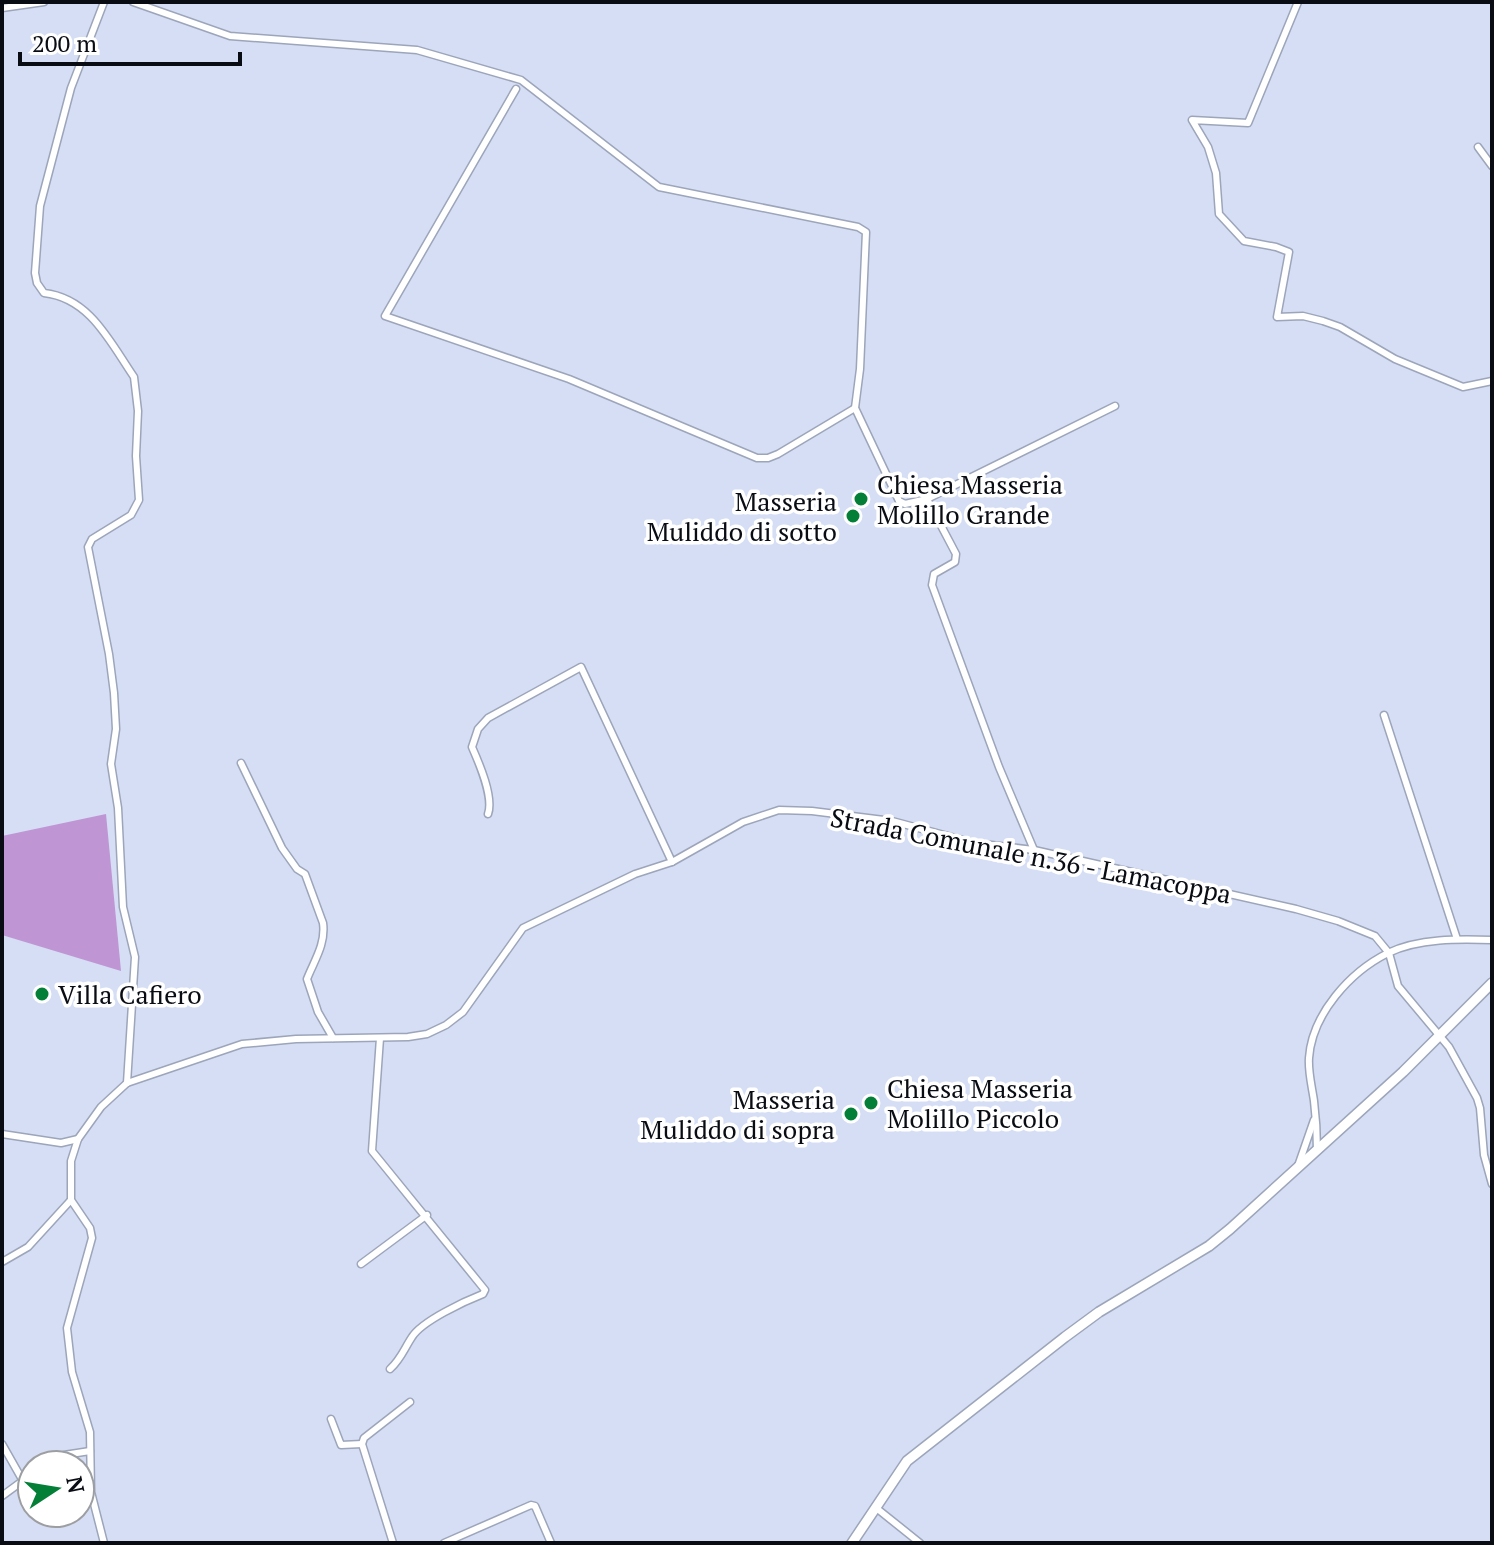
<svg xmlns="http://www.w3.org/2000/svg" width="1494" height="1545" font-family="'PT Serif',serif">
  <rect width="100%" height="100%" fill="#d5def4"/>
  <!-- forest -->
  <polygon fill="#bf96d3" points="106,814 121,971 2,935 2,836"/>
  <g fill="none" stroke-linecap="round" stroke-linejoin="round">
    <!-- minor casing -->
    <g stroke="#9ca5ba" stroke-width="9">
      <g id="minor">
        <path d="M 104,2 L 71,88 L 40,206 L 35,273 L 37,283 L 44,293 C 90,298 110,342 134,377 L 138,411 L 136,456 L 139,500 L 131,515 L 92,539 L 88,547 L 109,654 L 114,693 L 116,729 L 111,764 L 118,808 L 123,907 L 135,957 L 127,1083"/>
        <polyline points="133,2 230,36 417,50 521,80 659,187 858,227 866,232 860,369 855,408 899,501 905,504 927,499 956,554 955,562 934,574 932,585 999,767 1034,850"/>
        <polyline points="1298,2 1248,123 1192,120 1208,147 1216,173 1219,214 1244,241 1276,247 1289,252 1277,317 1303,316 1323,321 1340,327 1395,359 1463,387 1492,381"/>
        <polyline points="2,8 44,2"/>
        <polyline points="516,89 385,316 569,379 757,458 768,458 778,454 855,408"/>
        <polyline points="1478,147 1492,166"/>
        <polyline points="927,499 1115,406"/>
        <polyline points="1384,715 1457,939"/>
        <path d="M 241,763 L 282,848 L 297,869 L 305,874 L 323,923 C 326,944 314,961 307,979 L 318,1012 L 333,1038"/>
        <path d="M 488,814 C 494,797 479,763 472,747 L 478,729 L 488,718 L 581,667 L 672,862"/>
        <path d="M 380,1038 L 372,1151 L 485,1290 L 483,1294 C 465,1301 422,1321 412,1337 C 404,1349 401,1359 390,1369"/>
        <polyline points="2,1134 61,1143 78,1139"/>
        <path d="M 1317,1150 C 1317,1134 1316,1117 1314,1101 C 1312,1087 1308,1072 1309,1058 C 1312,1014 1350,972 1388,953 C 1419,938 1459,939 1492,940"/>
        <polyline points="1298,1166 1314,1120"/>
        <polyline points="2,1262 28,1247 71,1200"/>
        <polyline points="361,1264 427,1215"/>
        <polyline points="331,1419 341,1445 362,1444"/>
        <polyline points="2,1444 23,1481"/>
        <polyline points="44,1465 64,1455 90,1451"/>
        <polyline points="2,1496 32,1474"/>
        <polyline points="875,1507 920,1543"/>
        <polyline points="104,1543 91,1492 90,1432 72,1372 67,1328 92,1238 90,1228 71,1200 71,1161 78,1139 101,1107 127,1083 242,1044 296,1039 408,1037 427,1034 446,1025 463,1012 523,928 635,874 672,862 743,822 779,810 812,811 892,821 974,843 1034,850 1296,909 1338,921 1375,936 1389,953 1398,986 1449,1047 1477,1098 1480,1108 1484,1155 1492,1184"/>
        <polyline points="393,1543 362,1444 364,1438 410,1402"/>
        <polyline points="444,1543 531,1505 535,1506 551,1543"/>
      </g>
    </g>
    <!-- secondary casing -->
    <g stroke="#9ca5ba" stroke-width="12">
      <polyline id="secondary" points="852,1543 907,1461 1065,1337 1099,1312 1209,1246 1230,1229 1403,1072 1492,983"/>
    </g>
    <!-- minor -->
    <use href="#minor" stroke="#fff" stroke-width="6"/>
    <!-- secondary -->
    <use href="#secondary" stroke="#fff" stroke-width="9"/>
  </g>
  <!-- markers -->
  <g fill="#047f37" stroke="#fff" stroke-width="3">
    <circle cx="861" cy="499" r="8"/>
    <circle cx="853" cy="516" r="8"/>
    <circle cx="42" cy="994" r="8"/>
    <circle cx="871" cy="1103" r="8"/>
    <circle cx="851" cy="1114" r="8"/>
  </g>
  <g text-anchor="middle" dominant-baseline="central" stroke-width="7" stroke-linejoin="round" paint-order="stroke">
    <!-- poi labels -->
    <g font-size="26" fill="#090c13" stroke="#fff" text-anchor="start">
      <text x="877" y="484">Chiesa Masseria<tspan x="877" dy="30">Molillo Grande</tspan></text>
      <text x="837" y="501" text-anchor="end">Masseria<tspan x="837" dy="30">Muliddo di sotto</tspan></text>
      <text x="58" y="994">Villa Cafiero</text>
      <text x="887" y="1088">Chiesa Masseria<tspan x="887" dy="30">Molillo Piccolo</tspan></text>
      <text x="835" y="1099" text-anchor="end">Masseria<tspan x="835" dy="30">Muliddo di sopra</tspan></text>
    </g>
    <!-- street labels -->
    <g font-size="26" fill="#090c13" stroke="#fff">
      <text transform="translate(1031 855) rotate(11)">Strada Comunale n.36 - Lamacoppa</text>
    </g>
  </g>
  <!-- border -->
  <rect width="1494" height="1545" fill="none" stroke="#090c13" stroke-width="8"/>
  <!-- north arrow -->
  <g transform="translate(56 1489) rotate(78)"><circle r="38" fill="#ffffff" stroke="#9d9ea1" stroke-width="2"/>
  <path d="M0-6L14 30L0 20L-14 30Z" fill="#047f37"/>
  <text y="-12" font-size="22" font-weight="bold" text-anchor="middle" fill="#090c13">N</text>
  </g>
  <!-- scale -->
  <path d="M20 52v12h220v-12" fill="none" stroke="#090c13" stroke-width="4"/>
  <text x="32" y="52" font-size="24" fill="#090c13" stroke="#ffffff" stroke-width="6" paint-order="stroke">200 m</text>
</svg>
